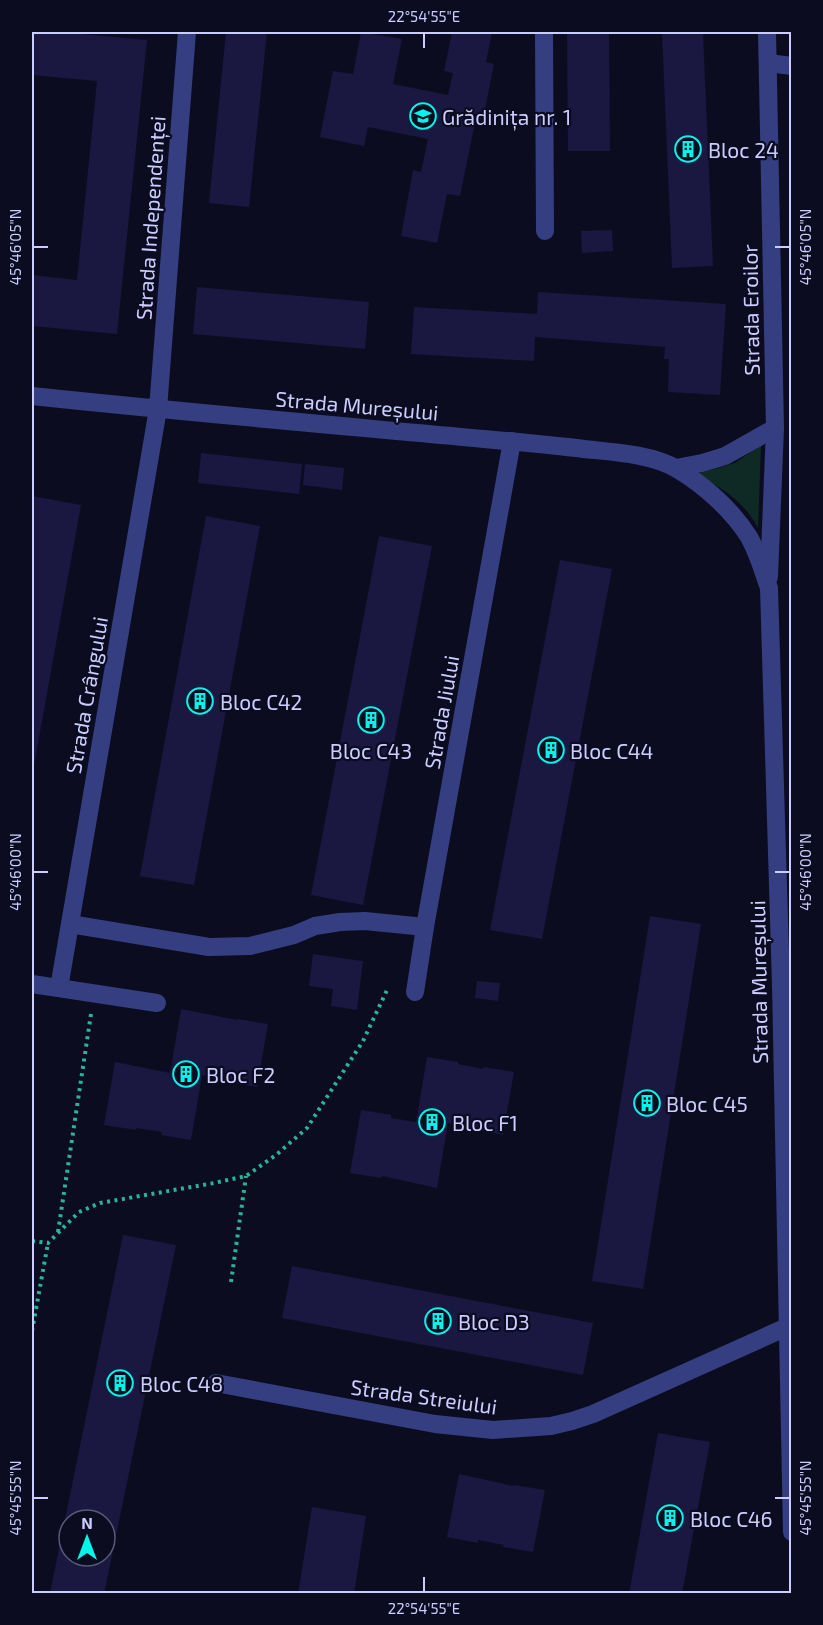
<svg xmlns="http://www.w3.org/2000/svg" width="823" height="1625" font-family="'Exo 2',sans-serif">
  <rect width="100%" height="100%" fill="#0c0c20"/>
  <!-- green -->
  <path fill="#0f2a25" d="M 761,445 L 758,528 C 745,502 721,487 696,474 L 735,463 Z"/>
  <!-- building -->
  <g fill="#1a1741" fill-rule="evenodd">
    <polygon points="32,32 60,32 147,40 117,334 32,326 32,275 77,280 97,81 32,75"/>
    <polygon points="226,32 267,32 249,207 209,203"/>
    <polygon points="361,32 402,39 393,84 448,95 453,73 444,71 452,32 492,32 486,62 494,64 482,124 475,123 460,196 447,194 437,243 401,236 413,170 421,172 428,139 368,127 364,146 320,137 333,71 353,74"/>
    <polygon points="567,32 609,32 610,151 568,151"/>
    <polygon points="662,32 703,32 713,266 672,268"/>
    <polygon points="612,230 613,251 582,253 581,231"/>
    <polygon points="197,287 369,302 365,349 193,334"/>
    <polygon points="538,292 726,304 720,395 668,392 669,359 664,359 665,347 535,337 534,361 411,354 414,307 537,314"/>
    <polygon points="201,453 302,464 299,494 198,483"/>
    <polygon points="305,464 344,468 342,490 303,485"/>
    <polygon points="32,496 81,505 33,771 32,771"/>
    <polygon points="206,516 260,526 194,885 140,876"/>
    <polygon points="379,536 432,546 363,905 311,895"/>
    <polygon points="560,560 612,569 542,939 490,930"/>
    <polygon points="650,916 701,924 643,1289 592,1281"/>
    <polygon points="313,954 363,961 357,1010 331,1006 333,989 309,986"/>
    <polygon points="477,981 500,983 498,1001 475,998"/>
    <polygon points="181,1009 237,1020 237,1019 268,1024 257,1087 228,1082 228,1079 202,1075 191,1140 161,1135 162,1132 136,1128 136,1130 104,1125 115,1062 170,1073"/>
    <polygon points="427,1057 458,1062 458,1064 483,1069 483,1067 514,1072 503,1135 448,1123 437,1188 382,1176 381,1178 350,1173 361,1110 391,1115 391,1118 416,1122"/>
    <path d="M 123,1235 L 176,1245 L 104,1594 L 52,1594 L 50,1593 ZM 69,1520 L 105,1520 L 105,1556 L 69,1556 Z"/>
    <polygon points="292,1266 593,1323 583,1375 282,1318"/>
    <polygon points="658,1433 710,1442 682,1594 629,1594"/>
    <polygon points="459,1474 514,1486 514,1485 545,1490 533,1552 503,1547 504,1545 478,1540 478,1543 447,1537"/>
    <polygon points="312,1507 366,1516 354,1594 298,1594"/>
  </g>
  <g fill="none" stroke-linecap="round" stroke-linejoin="round">
    <!-- path -->
    <g stroke="#2ab497" stroke-width="4" stroke-dasharray="3 4.5" stroke-linecap="butt">
      <polyline points="58,1232 91,1014"/>
      <polyline points="32,1241 48,1243 79,1212 100,1203 214,1183 246,1176 276,1155 307,1128 363,1041 388,988"/>
      <polyline points="231,1282 246,1176"/>
      <polyline points="32,1331 48,1243"/>
    </g>
    <!-- minor -->
    <g stroke="#353e80" stroke-width="18">
      <polyline points="544,32 545,231"/>
      <polyline points="767,32 775,428 769,577"/>
      <polyline points="768,63 792,66"/>
      <path d="M 32,396 C 182,412 333,425 484,439 C 518,442 551,445 584,449 C 612,452 652,454 677,469 C 704,485 732,510 749,537 C 758,553 763,571 769,588 L 781,985 L 792,1532"/>
      <polyline points="676,468 702,463 725,456 775,428"/>
      <polyline points="70,924 209,947 250,946 294,935 315,926 340,922 365,921 425,927"/>
      <polyline points="32,984 157,1003"/>
      <polyline points="59,988 158,409 187,32"/>
      <polyline points="415,992 425,927 512,441"/>
      <polyline points="216,1383 435,1424 493,1430 551,1426 572,1421 593,1414 787,1327"/>
    </g>
  </g>
  <!-- ticks -->
  <path fill="none" stroke="#cbcdff" stroke-width="2" d="M 424,33 L 424,48M 33,247 L 48,247M 775,247 L 790,247M 33,872 L 48,872M 775,872 L 790,872M 33,1498 L 48,1498M 775,1498 L 790,1498M 424,1577 L 424,1592"/>
  <!-- icons -->
  <defs>
    <g id="school-ring" transform="scale(1.35)"><circle r="9.5" fill="#0c0c20" stroke="#00f6ea" stroke-width="1.5"/><path d="M0-5L7-2L0 1L-7-2ZM-4 1L0 2.5L4 1V4Q0 6-4 4Z" fill="#00f6ea"/></g>
    <g id="building-ring" transform="scale(1.35)"><circle r="9.5" fill="#0c0c20" stroke="#00f6ea" stroke-width="1.5"/><path d="M-4-6H4V6H1V3H-1V6H-4ZM-2.5-4.3h1.7v1.8h-1.7ZM.8-4.3h1.7v1.8H.8ZM-2.5-1h1.7V.8h-1.7ZM.8-1h1.7V.8H.8Z" fill="#00f6ea"/></g>
  </defs>
  <g fill-rule="evenodd">
    <use href="#school-ring" x="423" y="116"/>
    <use href="#building-ring" x="688" y="149"/>
    <use href="#building-ring" x="200" y="701"/>
    <use href="#building-ring" x="371" y="720"/>
    <use href="#building-ring" x="551" y="750"/>
    <use href="#building-ring" x="186" y="1074"/>
    <use href="#building-ring" x="647" y="1103"/>
    <use href="#building-ring" x="432" y="1122"/>
    <use href="#building-ring" x="438" y="1321"/>
    <use href="#building-ring" x="120" y="1383"/>
    <use href="#building-ring" x="670" y="1518"/>
  </g>
  <g text-anchor="middle" dominant-baseline="central" stroke-width="4.5" stroke-linejoin="round" paint-order="stroke">
    <!-- poi labels -->
    <g font-size="21" fill="#cbcdff" stroke="#0c0c20" text-anchor="start">
      <text x="442" y="116">Grădinița nr. 1</text>
      <text x="708" y="149">Bloc 24</text>
      <text x="220" y="701">Bloc C42</text>
      <text x="371" y="750" text-anchor="middle">Bloc C43</text>
      <text x="570" y="750">Bloc C44</text>
      <text x="206" y="1074">Bloc F2</text>
      <text x="666" y="1103">Bloc C45</text>
      <text x="452" y="1122">Bloc F1</text>
      <text x="458" y="1321">Bloc D3</text>
      <text x="140" y="1383">Bloc C48</text>
      <text x="690" y="1518">Bloc C46</text>
    </g>
    <!-- street labels -->
    <g font-size="21" fill="#cbcdff" stroke="#0c0c20">
      <text transform="translate(150 218) rotate(-86)">Strada Independenței</text>
      <text transform="translate(750 310) rotate(-91)">Strada Eroilor</text>
      <text transform="translate(357 405) rotate(5)">Strada Mureșului</text>
      <text transform="translate(86 695) rotate(-80)">Strada Crângului</text>
      <text transform="translate(441 712) rotate(-80)">Strada Jiului</text>
      <text transform="translate(758 982) rotate(-91)">Strada Mureșului</text>
      <text transform="translate(424 1396) rotate(8)">Strada Streiului</text>
    </g>
  </g>
  <!-- border -->
  <rect width="823" height="1625" fill="none" stroke="#0c0c20" stroke-width="66"/>
  <!-- north arrow -->
  <g transform="translate(87 1538)"><circle r="28" fill="#0c0c20" stroke="#585979" stroke-width="1.5"/>
  <path d="M0-4.5L10 22L0 15L-10 22Z" fill="#00f6ea"/>
  <text y="-9" font-size="16" font-weight="bold" text-anchor="middle" fill="#cbcdff">N</text>
  </g>
  <rect x="33" y="33" width="757" height="1559" fill="none" stroke="#cbcdff" stroke-width="2"/>
  <g font-size="15" text-anchor="middle" fill="#cbcdff">
    <text x="424" y="22">22°54'55"E</text>
    <text transform="translate(16 247) rotate(-90)" y="5">45°46'05"N</text>
    <text transform="translate(806 247) rotate(-90)" y="5">45°46'05"N</text>
    <text transform="translate(16 872) rotate(-90)" y="5">45°46'00"N</text>
    <text transform="translate(806 872) rotate(-90)" y="5">45°46'00"N</text>
    <text transform="translate(16 1498) rotate(-90)" y="5">45°45'55"N</text>
    <text transform="translate(806 1498) rotate(-90)" y="5">45°45'55"N</text>
    <text x="424" y="1614">22°54'55"E</text>
  </g>
</svg>
